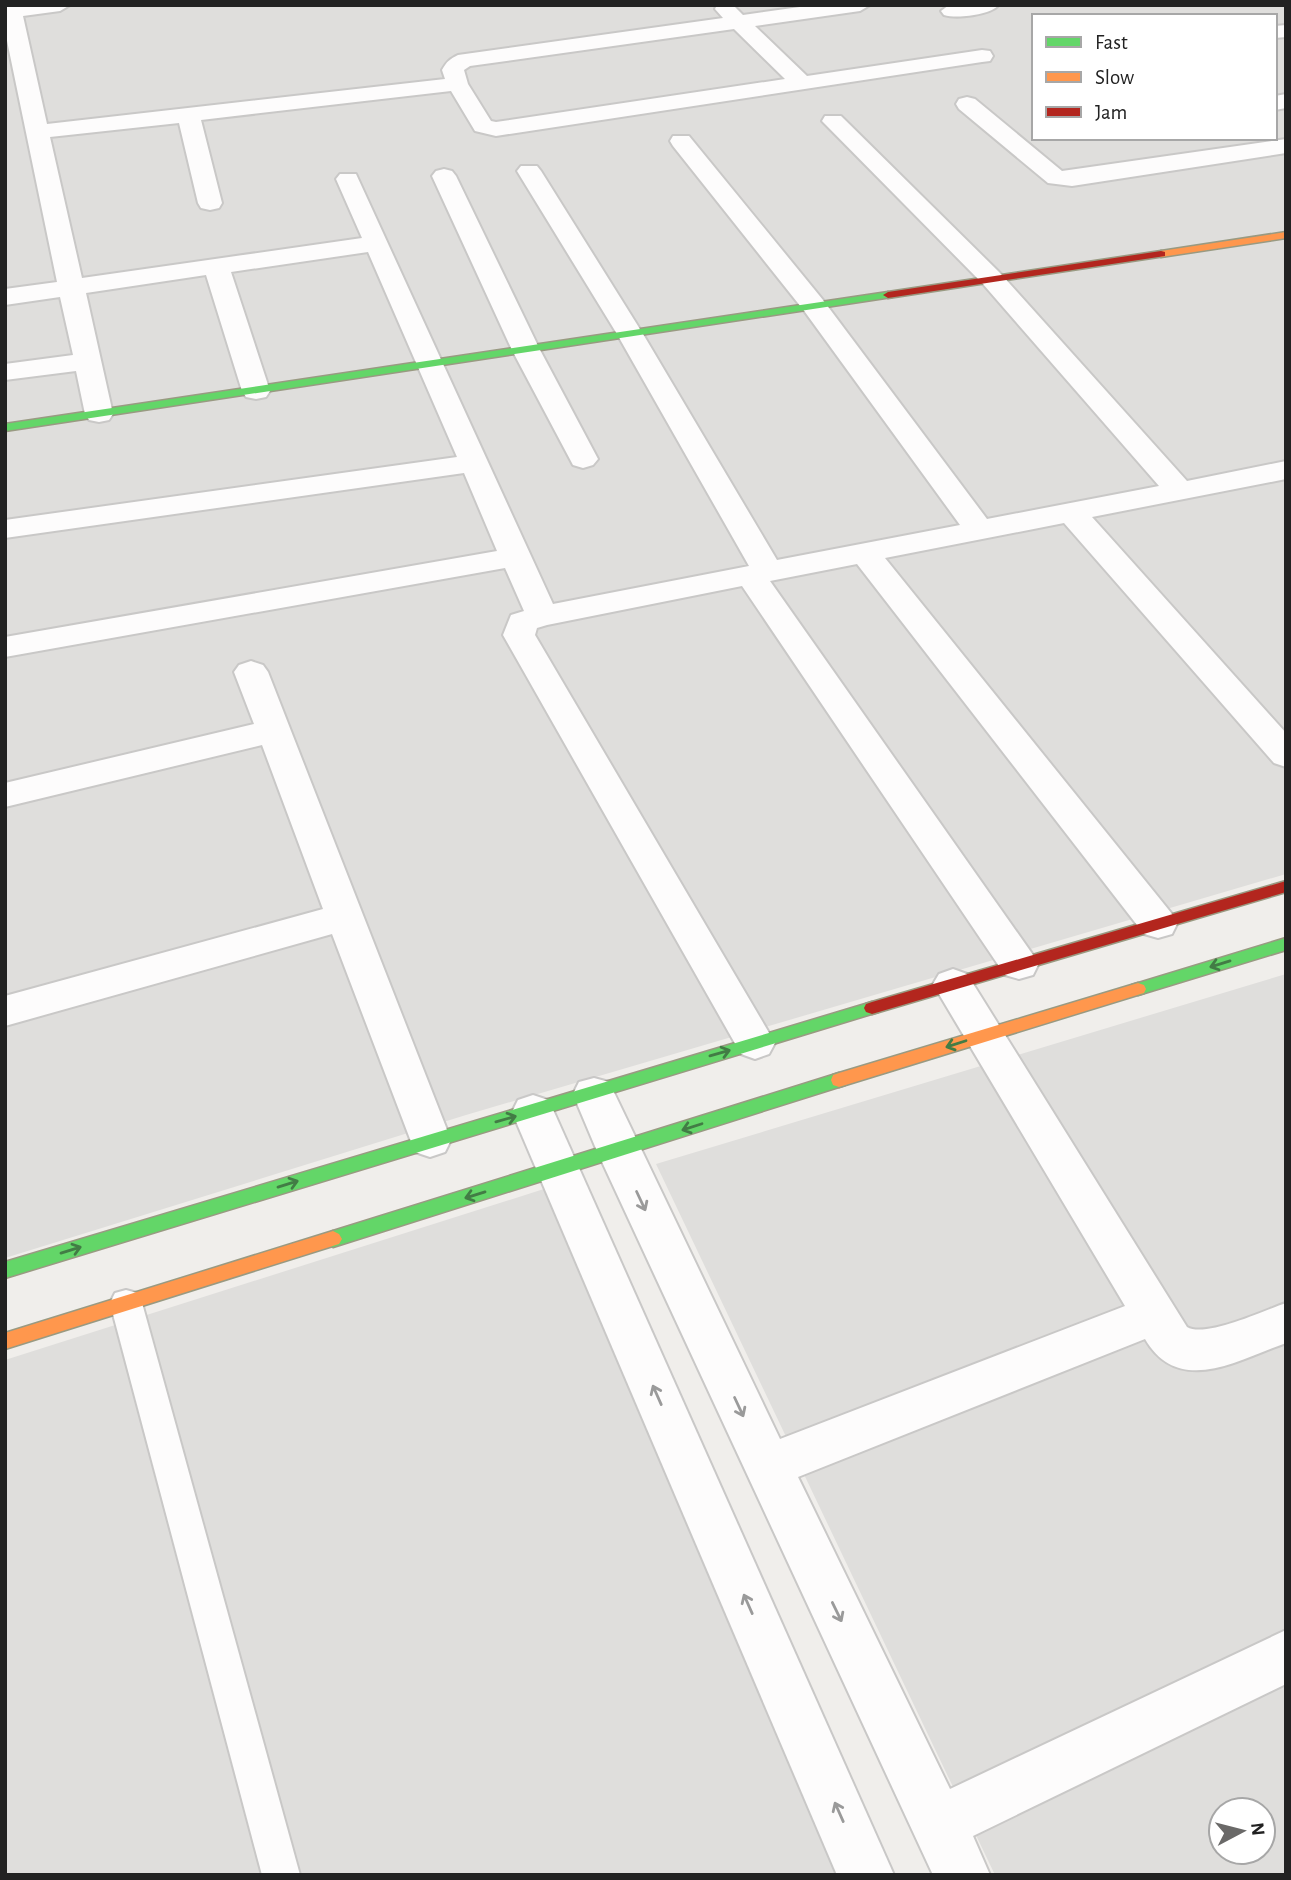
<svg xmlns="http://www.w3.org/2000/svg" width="1291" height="1880" font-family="'Alegreya Sans',sans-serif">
  <rect width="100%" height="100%" fill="#f0eeeb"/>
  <!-- residential -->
  <g fill="#dfdedc" fill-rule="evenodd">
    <path d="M 5,5 L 1286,5 L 1286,874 L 466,1115 L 5,1258 ZM 1034,16 L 1275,16 L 1275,138 L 1034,138 Z"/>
    <path d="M 1286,974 L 1286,1875 L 995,1875 L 656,1164 ZM 1221,1810 L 1263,1810 L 1263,1852 L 1221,1852 Z"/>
    <polygon points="547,1188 841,1875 5,1875 5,1360"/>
  </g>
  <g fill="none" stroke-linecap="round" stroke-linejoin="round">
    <!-- lane casing -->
    <g stroke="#c9c8c7" stroke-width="4">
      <polygon id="lane" points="126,1290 137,1293 142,1303 300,1875 262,1875 110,1303 115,1293"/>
    </g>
    <!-- street casing -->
    <g stroke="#c9c8c7" stroke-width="4">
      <g id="street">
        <path d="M 5,5 L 70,5 L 60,11 L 23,16 L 47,124 L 445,79 L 442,70 C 447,61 450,59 458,55 L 723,18 L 715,9 L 717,5 L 733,5 L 743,15 L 814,5 L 870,5 L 860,11 L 755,26 L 807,76 L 982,50 L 990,51 L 993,56 L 990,61 L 982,62 L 496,136 L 475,131 L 451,91 L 201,120 L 222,203 L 219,208 L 210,210 L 201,208 L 198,203 L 179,123 L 50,137 L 82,278 L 362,238 L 336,179 L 340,174 L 356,174 L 553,604 L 749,566 L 617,334 L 517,171 L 521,166 L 537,166 L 541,171 L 643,334 L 777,560 L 960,525 L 805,312 L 673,146 L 670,141 L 673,136 L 689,136 L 823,300 L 987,519 L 1159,486 L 983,284 L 822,121 L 825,116 L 841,116 L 1001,274 L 1187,481 L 1286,461 L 1286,479 L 1092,517 L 1286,733 L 1286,767 L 1274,763 L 1064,523 L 885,558 L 1172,914 L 1177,924 L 1172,934 L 1158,938 L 1144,934 L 857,564 L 770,581 L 1033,955 L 1038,965 L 1033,975 L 1019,979 L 1005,975 L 742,586 L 547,625 L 537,628 L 535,635 L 775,1043 L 769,1054 L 755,1059 L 741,1054 L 503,635 L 511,615 L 524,611 L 505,568 L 5,657 L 5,637 L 497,551 L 464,473 L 5,538 L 5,520 L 457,457 L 368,252 L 231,272 L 270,391 L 266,397 L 256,399 L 246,397 L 242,391 L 206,275 L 86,293 L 113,414 L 109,420 L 99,422 L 89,420 L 85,414 L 76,371 L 5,380 L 5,364 L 73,355 L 60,297 L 5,305 L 5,289 L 57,282 L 5,31 ZM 734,29 L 785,79 L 496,122 L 491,121 L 468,84 L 464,70 L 470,66 Z"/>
        <path d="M 949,5 L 999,5 C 990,15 957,19 944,15 L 941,11 Z"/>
        <polygon points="1286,25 1286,37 1275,38 1275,26"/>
        <polygon points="1286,94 1286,108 1275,110 1275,96"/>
        <polygon points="967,97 975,99 1062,171 1286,139 1286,153 1072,186 1048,183 959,109 956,104 959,99"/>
        <polygon points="444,169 452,171 456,176 540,350 598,459 593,465 583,468 573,465 512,350 432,176 436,171"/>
        <polygon points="251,661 263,665 268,672 291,731 451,1140 445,1152 430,1157 415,1152 332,934 5,1026 5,996 323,909 262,745 5,807 5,783 254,724 234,672 239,665"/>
        <path d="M 953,969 L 967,974 L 1187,1327 C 1206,1338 1265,1310 1286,1303 L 1286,1343 C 1238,1360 1179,1397 1145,1339 L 798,1477 L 950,1789 L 1286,1630 L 1286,1684 L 973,1836 L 990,1875 L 933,1875 L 597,1151 L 573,1094 L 579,1082 L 594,1078 L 609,1082 L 780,1439 L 1125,1306 L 933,984 L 939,974 Z"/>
        <polygon points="533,1095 548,1100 554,1112 894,1875 837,1875 512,1112 518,1100"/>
      </g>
    </g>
    <!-- fast casing -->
    <g stroke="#999a82" stroke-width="3">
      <g id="fast">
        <polygon points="888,292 893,295 892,297 5,431 5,424"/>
        <polygon points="1286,938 1286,950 1138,995 1132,993 1130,989 1132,985"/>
        <polygon points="872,1002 878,1004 880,1008 878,1012 5,1278 5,1262"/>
        <polygon points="839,1073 845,1075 847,1080 845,1085 333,1247 327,1244 324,1239 327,1234 333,1231"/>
      </g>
    </g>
    <!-- slow casing -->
    <g stroke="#999a82" stroke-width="3">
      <g id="slow">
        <polygon points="1286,232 1286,238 1161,257 1156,254 1161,251"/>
        <polygon points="1138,983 1144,985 1146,989 1144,993 839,1087 833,1085 831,1080 833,1075 839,1073"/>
        <polygon points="333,1231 339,1234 342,1239 339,1244 5,1349 5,1333"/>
      </g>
    </g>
    <!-- jam casing -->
    <g stroke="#999a82" stroke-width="3">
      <g id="jam">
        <polygon points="1161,251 1165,252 1165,256 888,298 883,295 888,292"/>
        <polygon points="1286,881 1286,892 872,1014 866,1012 864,1008 866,1004 872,1002"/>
      </g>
    </g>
    <!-- lane -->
    <use href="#lane" fill="#fdfcfc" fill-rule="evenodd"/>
    <!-- street -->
    <use href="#street" fill="#fdfcfc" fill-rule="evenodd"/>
    <!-- fast -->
    <use href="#fast" fill="#63d668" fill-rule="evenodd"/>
    <!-- slow -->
    <use href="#slow" fill="#ff974d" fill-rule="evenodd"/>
    <!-- jam -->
    <use href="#jam" fill="#b3261e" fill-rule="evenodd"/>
  </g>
  <!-- one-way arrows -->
  <defs><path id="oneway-shaft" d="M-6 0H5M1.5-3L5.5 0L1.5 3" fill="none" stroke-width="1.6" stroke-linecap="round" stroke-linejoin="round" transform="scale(1.75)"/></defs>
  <g stroke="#427c45">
    <use href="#oneway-shaft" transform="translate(1220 964) rotate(163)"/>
    <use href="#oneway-shaft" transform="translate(956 1044) rotate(162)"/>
    <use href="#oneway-shaft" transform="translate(720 1053) rotate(-16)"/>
    <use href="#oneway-shaft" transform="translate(506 1119) rotate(-16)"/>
    <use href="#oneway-shaft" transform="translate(692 1127) rotate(162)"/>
    <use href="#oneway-shaft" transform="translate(288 1184) rotate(-17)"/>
    <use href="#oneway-shaft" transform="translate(475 1195) rotate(163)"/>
    <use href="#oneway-shaft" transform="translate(71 1250) rotate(-17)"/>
  </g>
  <g stroke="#9a9a9a">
    <use href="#oneway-shaft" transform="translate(641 1201) rotate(65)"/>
    <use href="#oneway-shaft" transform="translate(657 1395) rotate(-114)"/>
    <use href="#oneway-shaft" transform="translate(739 1407) rotate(65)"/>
    <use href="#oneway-shaft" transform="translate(748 1604) rotate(-114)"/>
    <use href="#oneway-shaft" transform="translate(837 1612) rotate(64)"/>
    <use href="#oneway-shaft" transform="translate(839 1812) rotate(-114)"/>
  </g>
  <!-- border -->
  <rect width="1291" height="1880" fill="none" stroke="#222222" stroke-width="14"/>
  <!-- legend -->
  <rect x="1032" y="14" width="245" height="126" fill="#ffffff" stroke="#a7a7a7" stroke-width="2"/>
  <rect x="1046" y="37" width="35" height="10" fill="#63d668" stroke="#a7a7a7" stroke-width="2"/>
  <text x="1095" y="49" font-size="21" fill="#222222">Fast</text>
  <rect x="1046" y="72" width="35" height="10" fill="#ff974d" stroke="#a7a7a7" stroke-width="2"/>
  <text x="1095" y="84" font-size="21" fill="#222222">Slow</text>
  <rect x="1046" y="107" width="35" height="10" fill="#b3261e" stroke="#a7a7a7" stroke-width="2"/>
  <text x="1095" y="119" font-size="21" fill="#222222">Jam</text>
  <!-- north arrow -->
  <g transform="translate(1242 1831) rotate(83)"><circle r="33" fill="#ffffff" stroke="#a7a7a7" stroke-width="2"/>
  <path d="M0-5L12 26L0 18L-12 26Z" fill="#6a6968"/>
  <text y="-10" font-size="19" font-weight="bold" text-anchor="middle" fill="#222222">N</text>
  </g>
</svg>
